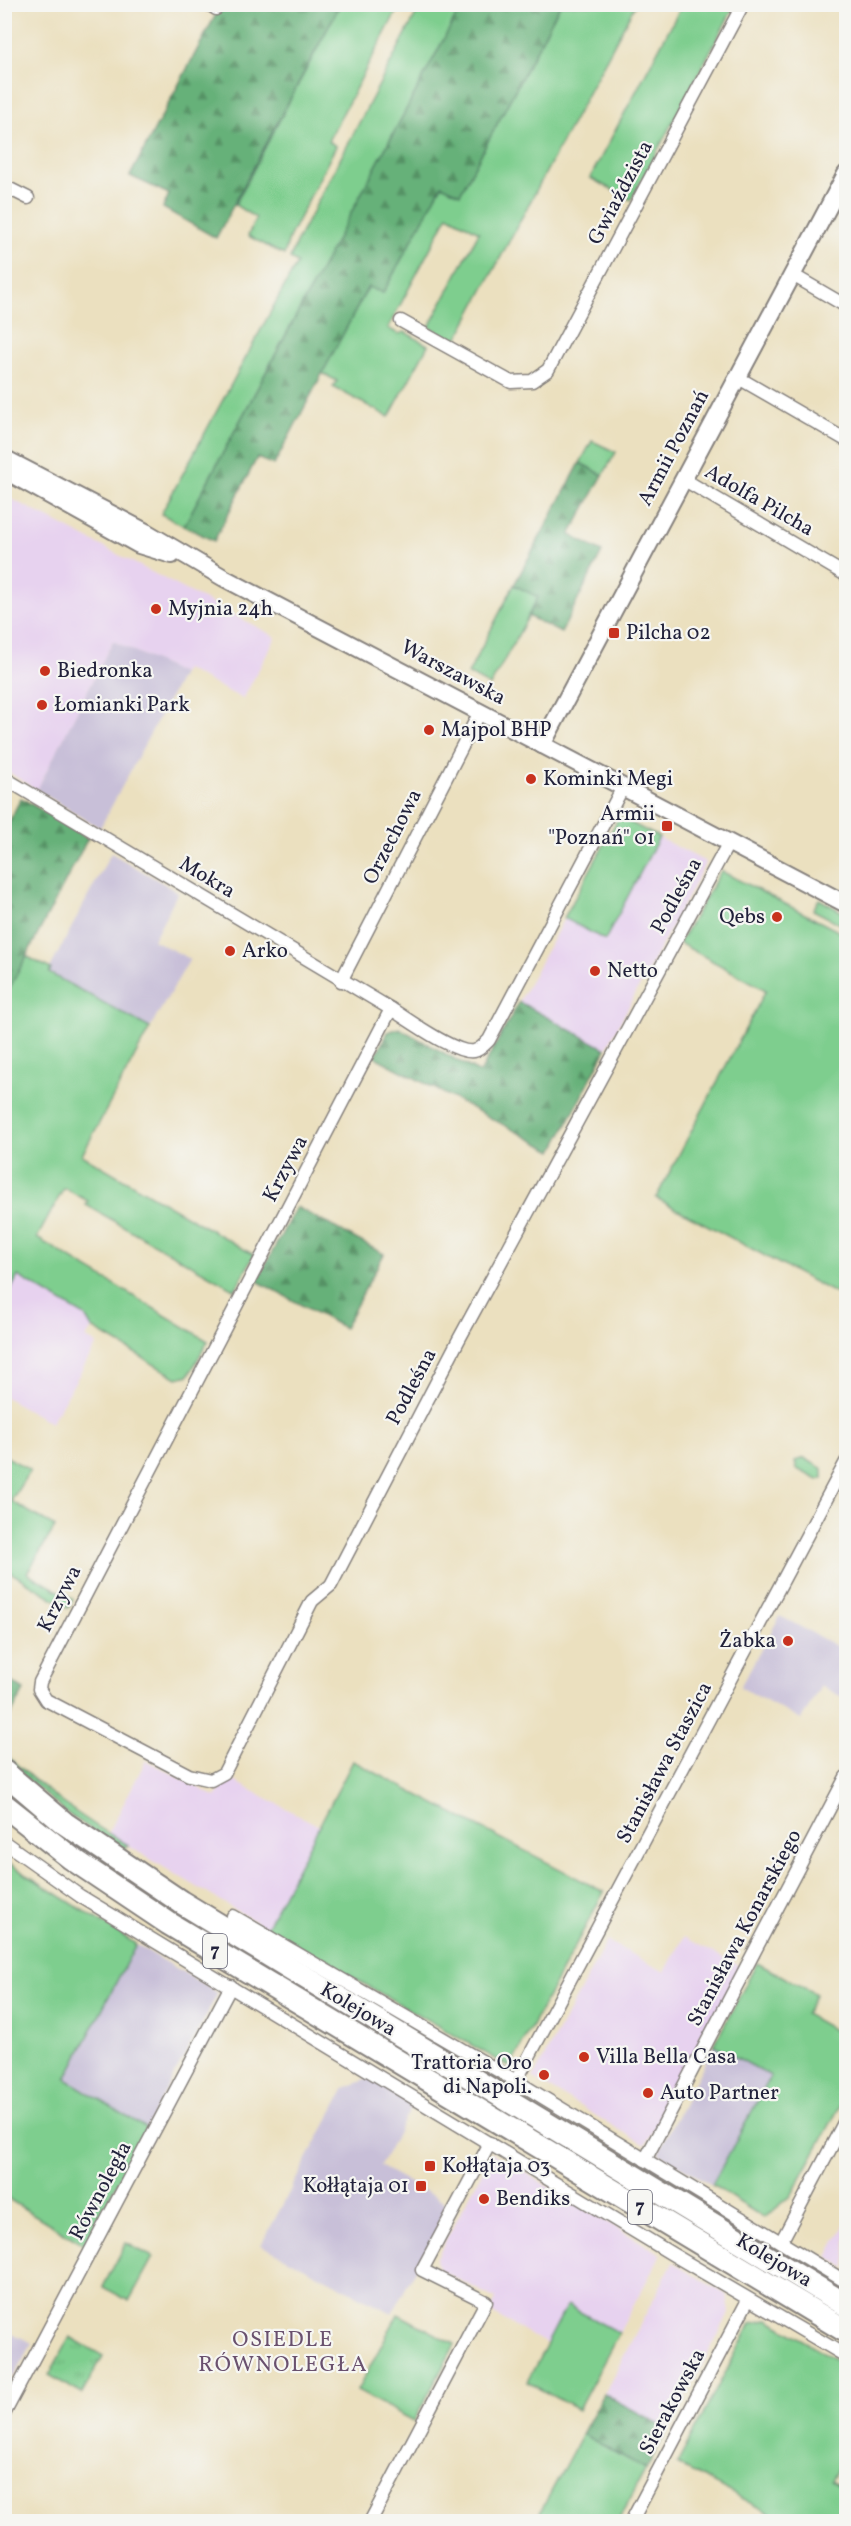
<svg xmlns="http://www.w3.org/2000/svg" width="851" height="2526" font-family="Vollkorn,serif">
  <defs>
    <pattern id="forest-firs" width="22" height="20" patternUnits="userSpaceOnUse" patternTransform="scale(1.5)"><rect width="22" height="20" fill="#66b179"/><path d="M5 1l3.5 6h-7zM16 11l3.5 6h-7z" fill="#549064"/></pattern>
    <pattern id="park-tufts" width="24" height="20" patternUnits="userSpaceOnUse" patternTransform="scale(1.5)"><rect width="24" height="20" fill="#7ece8e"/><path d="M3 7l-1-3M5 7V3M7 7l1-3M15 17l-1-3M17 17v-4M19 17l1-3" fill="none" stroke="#6db17b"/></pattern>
  </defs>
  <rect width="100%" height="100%" fill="#f6f6f2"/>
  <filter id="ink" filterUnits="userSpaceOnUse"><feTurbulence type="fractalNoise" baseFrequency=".0167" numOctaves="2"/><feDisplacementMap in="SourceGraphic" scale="12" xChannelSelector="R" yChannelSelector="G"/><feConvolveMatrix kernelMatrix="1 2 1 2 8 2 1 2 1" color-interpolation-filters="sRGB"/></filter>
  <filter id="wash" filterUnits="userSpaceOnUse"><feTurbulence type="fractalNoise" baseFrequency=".008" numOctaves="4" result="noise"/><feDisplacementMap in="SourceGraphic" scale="24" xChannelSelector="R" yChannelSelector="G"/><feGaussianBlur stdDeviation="1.35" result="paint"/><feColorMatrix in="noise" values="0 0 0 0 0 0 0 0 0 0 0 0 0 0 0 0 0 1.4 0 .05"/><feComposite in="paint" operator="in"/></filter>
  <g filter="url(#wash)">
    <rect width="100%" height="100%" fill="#ebe0bf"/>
    <!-- built -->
    <g fill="#e7d2ef">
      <polygon points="4,495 276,637 243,699 185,669 182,674 113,641 37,790 5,770"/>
      <polygon points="619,817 706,862 606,1049 519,1002"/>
      <polygon points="18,1276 85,1316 92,1328 86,1338 97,1344 51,1423 5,1397 5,1301"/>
      <polygon points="146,1760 216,1797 227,1777 319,1826 266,1928 108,1834"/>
      <polygon points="684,1937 741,1967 645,2145 533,2078 607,1941 665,1972"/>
      <polygon points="492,2153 661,2254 619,2333 567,2305 547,2344 490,2312 496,2299 438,2269 436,2259"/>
      <polygon points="846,2222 846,2268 828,2257"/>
      <polygon points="673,2262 727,2295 730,2312 668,2429 604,2394"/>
    </g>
    <!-- industrial -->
    <g fill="#c8bfd8">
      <polygon points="113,641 182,674 100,828 37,790"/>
      <polygon points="111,853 178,892 153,940 190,959 150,1028 48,972"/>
      <polygon points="780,1616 846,1651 846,1699 821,1686 801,1720 740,1687"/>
      <polygon points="136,1944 218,1993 146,2128 65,2079"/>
      <polygon points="714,2045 771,2076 712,2185 658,2153"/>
      <polygon points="370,2078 413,2104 380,2166 451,2206 392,2313 261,2245 345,2088"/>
      <polygon points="4,2329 32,2343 14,2377 5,2372"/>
    </g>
    <!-- green -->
    <g fill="#7ece8e" stroke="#507864" stroke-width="1.5">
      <polygon points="340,5 400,5 328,141 336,146 290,236 284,255 248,236 256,218 235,205"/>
      <polygon points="421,5 462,5 184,526 161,514 297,263 290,259 296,243"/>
      <polygon points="560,5 635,5 456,341 429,327 479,232 448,215 388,328 398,334 405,332 428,345 389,417 333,387 337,381 322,373 369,286 383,293 442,185 460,194"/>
      <polygon points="682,5 735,5 631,200 590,178"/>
      <polygon points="592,441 616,452 603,475 580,463"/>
      <polygon points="514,585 539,597 490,686 468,674"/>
      <polygon points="619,817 659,837 605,940 564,918"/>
      <polygon points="721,871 846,935 846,1299 656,1198 766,990 679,943"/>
      <polygon points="819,899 846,914 846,927 813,910"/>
      <polygon points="26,956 51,969 49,973 150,1028 82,1155 254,1255 235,1290 86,1205 88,1201 64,1188 37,1238 208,1341 189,1375 177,1378 92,1328 85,1316 18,1276 5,1301 5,997"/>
      <polygon points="5,1456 30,1470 11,1501 55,1527 27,1573 73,1599 69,1608 5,1569"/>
      <polygon points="804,1458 823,1469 823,1478 818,1480 797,1469 795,1461"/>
      <path d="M 4,1753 C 45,1791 79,1817 128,1845 L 124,1851 L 65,1812 L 5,1759 Z"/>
      <polygon points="353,1761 604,1892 510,2067 266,1928"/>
      <polygon points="5,1861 136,1944 66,2079 146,2128 84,2245 5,2197"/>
      <polygon points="757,1963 816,1994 805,2014 846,2037 846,2095 791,2196 764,2218 712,2185 771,2076 714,2045"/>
      <polygon points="126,2243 153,2257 129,2301 103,2287"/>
      <polygon points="567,2305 619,2333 578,2410 527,2382"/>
      <polygon points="398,2314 455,2344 414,2421 357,2391"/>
      <polygon points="769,2319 846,2366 846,2451 831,2481 846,2490 846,2521 784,2521 677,2464 751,2324"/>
      <polygon points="582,2434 646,2469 618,2521 535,2522"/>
    </g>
    <!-- forest -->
    <g fill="url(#forest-firs)" stroke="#446a5a" stroke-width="1.5">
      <polygon points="221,5 340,5 216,238 163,208 169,194 130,176"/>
      <polygon points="462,5 560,5 460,194 442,185 383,293 368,287 274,465 257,458 214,541 184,526"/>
      <polygon points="580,463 603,475 570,535 602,552 561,633 528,616 538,597 514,585"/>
      <polygon points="21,798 88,838 5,997 5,830"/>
      <polygon points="519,1002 606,1049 553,1151 375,1057 388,1032 399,1028 480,1073"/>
      <polygon points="296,1207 384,1254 344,1328 257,1281"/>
      <polygon points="5,1678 24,1690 5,1726"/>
      <polygon points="604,2394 668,2429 646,2469 582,2434"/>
    </g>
    <!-- park -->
    <polygon fill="url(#park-tufts)" stroke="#507864" stroke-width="1.5" points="70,2337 103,2356 82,2394 49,2375"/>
  </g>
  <g filter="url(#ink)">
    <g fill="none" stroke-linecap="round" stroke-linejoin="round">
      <!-- street casing -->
      <g stroke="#86817d" stroke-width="15">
        <g id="street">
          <polyline points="208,4 216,9"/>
          <polyline points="4,186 28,198"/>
          <polyline points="791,274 846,306"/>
          <polyline points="401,321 511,382 532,381 548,370 743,4"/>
          <polyline points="737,377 846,440"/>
          <polyline points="683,479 846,575"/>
          <polyline points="4,778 391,1009"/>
          <path d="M 623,787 L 489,1040 C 485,1044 480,1050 474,1051 C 456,1055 408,1019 391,1009 L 40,1682 L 39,1689 L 46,1700 L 189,1775 L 211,1780 L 224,1773 L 312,1601 L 331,1585 L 458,1341 L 729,842"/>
          <polyline points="341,981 480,712"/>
          <polyline points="4,1842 80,1896 672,2254 846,2356"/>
          <polyline points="233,1916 516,2081 846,2282"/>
          <polyline points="516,2081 846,1462"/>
          <polyline points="645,2160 846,1777"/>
          <polyline points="781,2242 846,2119"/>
          <polyline points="4,2414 231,1986"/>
          <polyline points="370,2522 486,2302 422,2270 490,2143"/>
          <polyline points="631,2522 748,2300"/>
        </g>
      </g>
      <!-- secondary casing -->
      <g stroke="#86817d" stroke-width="20">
        <g id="secondary">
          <polyline points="4,458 146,532 224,578 846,904"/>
          <polyline points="4,470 139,545 172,555"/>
          <polyline points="542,745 846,174"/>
        </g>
      </g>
      <!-- highway casing -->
      <g stroke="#86817d" stroke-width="26">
        <g id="highway">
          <polyline points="4,1772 64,1823 181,1902 846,2305"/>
          <polyline points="4,1805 71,1858 168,1923 846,2331"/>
        </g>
      </g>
      <!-- street -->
      <use href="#street" stroke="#fff" stroke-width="12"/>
      <!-- secondary -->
      <use href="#secondary" stroke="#fff" stroke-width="16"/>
      <!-- highway -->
      <use href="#highway" stroke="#fff" stroke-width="22"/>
    </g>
  </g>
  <!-- markers -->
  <g fill="#c8321e" stroke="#f6f6f2" stroke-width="2">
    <circle cx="156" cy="609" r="6"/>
    <rect x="608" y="627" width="12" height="12" rx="3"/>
    <circle cx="45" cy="671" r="6"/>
    <circle cx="42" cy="705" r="6"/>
    <circle cx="429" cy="730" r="6"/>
    <circle cx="531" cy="779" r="6"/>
    <rect x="661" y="820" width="12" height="12" rx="3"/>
    <circle cx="777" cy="917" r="6"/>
    <circle cx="230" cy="951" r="6"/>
    <circle cx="595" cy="971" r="6"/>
    <circle cx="788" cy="1641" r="6"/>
    <circle cx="584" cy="2057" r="6"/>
    <circle cx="544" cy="2075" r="6"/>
    <circle cx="648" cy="2093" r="6"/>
    <rect x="424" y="2160" width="12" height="12" rx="3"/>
    <rect x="415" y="2180" width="12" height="12" rx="3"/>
    <circle cx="484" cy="2199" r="6"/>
  </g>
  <g text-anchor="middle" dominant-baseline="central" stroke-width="4.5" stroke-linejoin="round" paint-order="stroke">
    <!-- shield labels -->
    <g fill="#f6f6f2" stroke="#626272" stroke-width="1.5">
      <rect x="203" y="1934" width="24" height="34" rx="4.5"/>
      <rect x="628" y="2190" width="24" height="34" rx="4.5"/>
    </g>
    <g font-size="20" font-weight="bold" fill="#22223b">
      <text x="215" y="1951">7</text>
      <text x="640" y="2207">7</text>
    </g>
    <!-- street labels -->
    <g font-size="21" fill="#22223b" stroke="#f6f6f2">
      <text transform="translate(621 193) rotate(-62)">Gwiaździsta</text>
      <text transform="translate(674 448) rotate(-62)">Armii Poznań</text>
      <text transform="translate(759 501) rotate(30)">Adolfa Pilcha</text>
      <text transform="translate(453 673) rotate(28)">Warszawska</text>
      <text transform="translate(393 837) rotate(-63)">Orzechowa</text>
      <text transform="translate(207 878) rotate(31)">Mokra</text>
      <text transform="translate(677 896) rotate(-61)">Podleśna</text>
      <text transform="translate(286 1169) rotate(-62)">Krzywa</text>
      <text transform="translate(412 1387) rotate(-62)">Podleśna</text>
      <text transform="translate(60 1599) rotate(-63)">Krzywa</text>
      <text transform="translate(665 1763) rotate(-62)">Stanisława Staszica</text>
      <text transform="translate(745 1928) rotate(-62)">Stanisława Konarskiego</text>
      <text transform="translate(358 2010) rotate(31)">Kolejowa</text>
      <text transform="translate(101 2191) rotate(-62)">Równoległa</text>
      <text transform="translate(774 2261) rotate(31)">Kolejowa</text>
      <text transform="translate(673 2402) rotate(-62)">Sierakowska</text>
    </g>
    <!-- poi labels -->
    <g font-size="21" fill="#22223b" stroke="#f6f6f2" text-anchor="start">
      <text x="168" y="609">Myjnia 24h</text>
      <text x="626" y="633">Pilcha 02</text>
      <text x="57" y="671">Biedronka</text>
      <text x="54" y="705">Łomianki Park</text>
      <text x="441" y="730">Majpol BHP</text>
      <text x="543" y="779">Kominki Megi</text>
      <text x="655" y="814" text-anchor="end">Armii<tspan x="655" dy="24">"Poznań" 01</tspan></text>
      <text x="765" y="917" text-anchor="end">Qebs</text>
      <text x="242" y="951">Arko</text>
      <text x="607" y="971">Netto</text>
      <text x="776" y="1641" text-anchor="end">Żabka</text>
      <text x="596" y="2057">Villa Bella Casa</text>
      <text x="532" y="2063" text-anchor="end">Trattoria Oro<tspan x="532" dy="24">di Napoli.</tspan></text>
      <text x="660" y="2093">Auto Partner</text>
      <text x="442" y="2166">Kołłątaja 03</text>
      <text x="409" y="2186" text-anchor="end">Kołłątaja 01</text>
      <text x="496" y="2199">Bendiks</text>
    </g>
    <!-- neighbourhood labels -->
    <g font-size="22" letter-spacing="1.5" fill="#6a516e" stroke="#f6f6f2">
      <text x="283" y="2340">OSIEDLE<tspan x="283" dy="25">RÓWNOLEGŁA</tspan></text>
    </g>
  </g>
  <!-- margin -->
  <rect width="851" height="2526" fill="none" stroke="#f6f6f2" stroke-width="24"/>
</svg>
